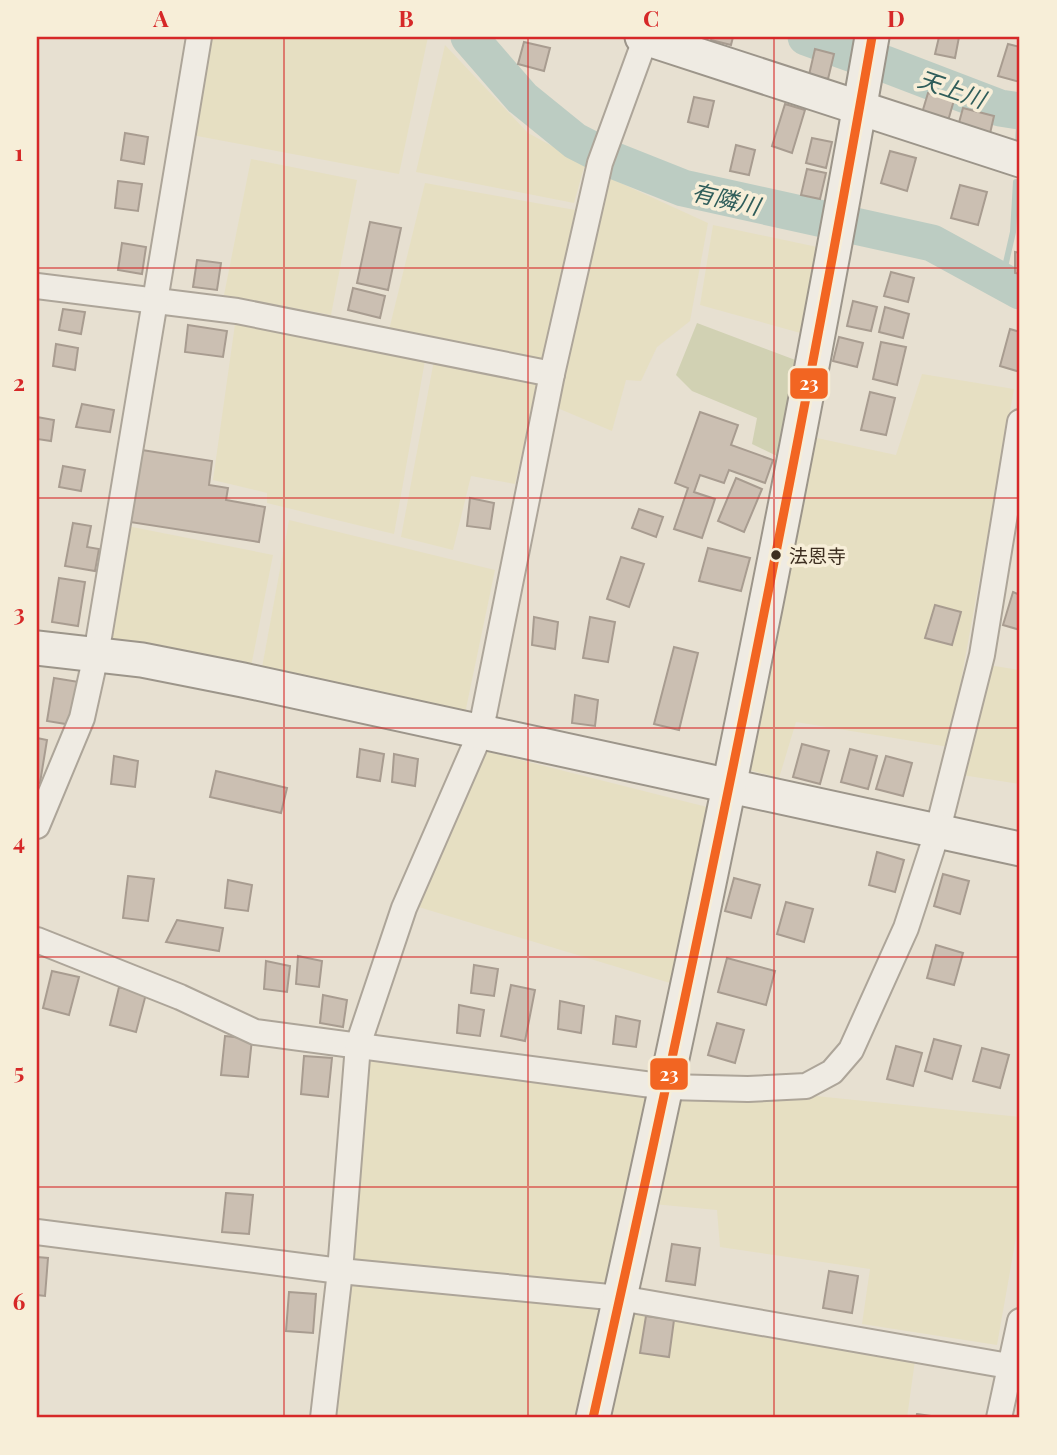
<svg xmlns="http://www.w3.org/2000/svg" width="1057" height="1455" font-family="'Playfair Display','Noto Sans JP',serif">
  <rect width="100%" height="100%" fill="#e7e0d1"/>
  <!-- farmland -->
  <g fill="#e6dfc2">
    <polygon points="204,37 428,37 399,174 181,133"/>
    <polygon points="445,45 528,133 585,164 574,203 416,172"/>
    <polygon points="251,159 357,180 331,315 224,295"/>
    <polygon points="603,175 708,223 690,321 657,347 641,381 626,380 612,431 555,407"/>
    <polygon points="425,183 575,210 544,362 388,334"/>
    <polygon points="713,225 822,248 804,334 700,305"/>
    <polygon points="236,317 426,355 394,534 267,503 267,493 213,480"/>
    <polygon points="435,355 539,377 515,484 471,476 453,550 401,537"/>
    <polygon points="922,374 1014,389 949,747 796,722 779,778 735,766 803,435 896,455"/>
    <polygon points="289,520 495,570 463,723 259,684"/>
    <polygon points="117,524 273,555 248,682 96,655"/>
    <polygon points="988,665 1020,670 1020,784 962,775"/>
    <polygon points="481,750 711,808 670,983 412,905"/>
    <polygon points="370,1058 649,1090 578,1418 331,1418"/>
    <polygon points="677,1093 806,1095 1020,1117 1020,1215 997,1345 862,1324 870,1269 720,1247 717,1210 653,1204"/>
    <polygon points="634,1301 917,1346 907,1418 608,1418"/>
  </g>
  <!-- cemetery -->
  <polygon fill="#d1d1b3" points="697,323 798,361 781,458 752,444 757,418 692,391 676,375"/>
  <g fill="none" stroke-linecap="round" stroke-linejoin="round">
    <!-- stream -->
    <g stroke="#bcccc2" stroke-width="6">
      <polyline points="1018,143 1020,111"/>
      <polyline points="1002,280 1013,232 1016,182"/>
    </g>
    <!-- river -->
    <g stroke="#bcccc2" stroke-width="37">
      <polyline points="469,37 522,98 575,141 610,159 683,188 932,243 1020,291"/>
      <polyline points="806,37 856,55"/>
      <polyline points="885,64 1000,108 1019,111"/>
    </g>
  </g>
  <!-- building -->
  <g fill="#cbbfb2" stroke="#a89c90" stroke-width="2">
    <polygon points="712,37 733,37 731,45 711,40"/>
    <polygon points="939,37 959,37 955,58 935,54"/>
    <polygon points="524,42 550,48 544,71 518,64"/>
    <polygon points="1008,44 1020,47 1020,82 998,76"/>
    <polygon points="815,49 834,54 828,79 809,75"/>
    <polygon points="928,93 954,100 948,121 922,113"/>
    <polygon points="694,97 714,101 708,127 688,122"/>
    <polygon points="785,104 805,110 792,153 772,146"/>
    <polygon points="963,108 994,116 989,138 957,130"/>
    <polygon points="125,133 148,137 144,164 121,160"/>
    <polygon points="812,138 832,142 826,168 806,163"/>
    <polygon points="736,145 755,150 749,175 730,171"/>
    <polygon points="890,151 916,158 907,191 881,183"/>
    <polygon points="807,169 826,173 820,199 801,195"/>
    <polygon points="118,181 142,184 138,211 115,208"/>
    <polygon points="960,185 987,192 978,225 951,218"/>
    <polygon points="370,222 401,228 388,290 357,283"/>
    <polygon points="122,243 146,247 142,274 118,270"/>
    <polygon points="1015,252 1020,253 1020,274 1015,273"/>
    <polygon points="197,260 221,263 217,290 193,287"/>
    <polygon points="891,272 914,278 908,302 884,296"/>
    <polygon points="353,288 385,296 380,318 348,310"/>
    <polygon points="853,301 877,307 871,331 847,326"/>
    <polygon points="885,307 909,314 903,338 879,332"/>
    <polygon points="63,309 85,312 81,334 59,330"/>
    <polygon points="188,325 227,331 223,357 185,352"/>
    <polygon points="1010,329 1020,332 1020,372 1000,366"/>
    <polygon points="839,337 863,343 857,367 833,361"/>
    <polygon points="881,342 906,347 897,385 873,379"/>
    <polygon points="56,344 78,348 75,370 53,366"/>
    <polygon points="870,392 895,398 886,435 861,430"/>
    <polygon points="82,404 114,410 110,432 76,427"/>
    <polygon points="700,412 738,425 731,445 773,460 765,483 729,470 724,483 700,475 694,492 715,499 702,538 674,529 688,488 675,483"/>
    <polygon points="37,417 54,420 51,441 37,439"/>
    <polygon points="142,450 212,461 209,485 228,488 226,500 265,507 259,542 130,522"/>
    <polygon points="63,466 85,470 81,491 59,487"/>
    <polygon points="736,478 762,489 744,532 718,521"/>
    <polygon points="470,498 494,503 490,529 467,526"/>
    <polygon points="639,509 663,517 656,537 632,528"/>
    <polygon points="73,523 91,526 87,547 99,549 95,571 65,566"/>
    <polygon points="708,548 750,558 741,591 699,581"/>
    <polygon points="621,557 644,564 629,607 607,599"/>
    <polygon points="59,578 85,582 78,626 52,622"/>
    <polygon points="1013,592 1020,595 1020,630 1003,625"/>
    <polygon points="935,605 961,612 952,645 925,638"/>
    <polygon points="534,617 558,622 555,649 532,645"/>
    <polygon points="590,617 615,622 608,662 583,658"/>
    <polygon points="674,647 698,653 679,730 654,724"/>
    <polygon points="54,678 79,682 72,725 47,721"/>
    <polygon points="575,695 598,700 595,726 572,723"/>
    <polygon points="37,738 47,740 40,783 37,783"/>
    <polygon points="802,744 829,751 820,784 793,777"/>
    <polygon points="360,749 384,754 380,781 357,777"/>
    <polygon points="850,749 877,756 868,789 841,782"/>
    <polygon points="394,754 418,759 415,786 392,782"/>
    <polygon points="114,756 138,761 135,787 111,784"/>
    <polygon points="886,756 912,763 903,796 876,789"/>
    <polygon points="216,771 287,788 281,813 210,797"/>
    <polygon points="877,852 904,860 895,892 869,885"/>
    <polygon points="943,874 969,881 960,914 934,906"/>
    <polygon points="128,876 154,879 148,921 123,918"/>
    <polygon points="734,878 760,885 751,918 725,911"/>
    <polygon points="228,880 252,885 248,911 225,908"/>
    <polygon points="786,902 813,909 804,942 777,934"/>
    <polygon points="177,920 223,928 219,951 166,942"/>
    <polygon points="936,945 963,953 954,985 927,978"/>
    <polygon points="298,956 322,961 319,987 296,984"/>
    <polygon points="727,958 775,971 766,1005 718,992"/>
    <polygon points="266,961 290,966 287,992 264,989"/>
    <polygon points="474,965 498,969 494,996 471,993"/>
    <polygon points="52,971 79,977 69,1015 43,1008"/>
    <polygon points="511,985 535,990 525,1041 501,1036"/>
    <polygon points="119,987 146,994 136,1032 110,1025"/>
    <polygon points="323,995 347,1000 343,1027 320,1023"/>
    <polygon points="560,1001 584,1006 581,1033 558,1029"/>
    <polygon points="459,1005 484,1010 480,1036 457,1033"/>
    <polygon points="616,1016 640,1021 636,1047 613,1044"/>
    <polygon points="717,1023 744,1030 735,1063 708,1055"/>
    <polygon points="225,1036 252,1039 248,1077 221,1075"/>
    <polygon points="934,1039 961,1046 952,1079 925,1071"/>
    <polygon points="896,1046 922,1053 913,1086 887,1079"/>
    <polygon points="982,1048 1009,1055 1000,1088 973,1081"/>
    <polygon points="304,1056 332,1058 328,1097 301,1094"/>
    <polygon points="226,1193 253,1195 249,1234 222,1232"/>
    <polygon points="672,1244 700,1248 695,1285 666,1281"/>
    <polygon points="37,1257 48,1258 45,1296 37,1295"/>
    <polygon points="829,1271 858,1276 852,1313 823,1308"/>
    <polygon points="289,1292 316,1294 313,1333 286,1331"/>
    <polygon points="646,1316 674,1320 669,1357 640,1353"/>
    <polygon points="917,1414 945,1418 916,1418"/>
  </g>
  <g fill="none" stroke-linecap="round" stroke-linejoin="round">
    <!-- street casing -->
    <g stroke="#ada599" stroke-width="28">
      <g id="street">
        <polyline points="37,286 237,311 552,374"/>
        <polyline points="37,826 82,718 96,655 199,37"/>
        <polyline points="37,940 180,997 255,1032 667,1087 748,1089 806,1086 832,1072 851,1050 906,928 937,833 982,655 1020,422"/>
        <polyline points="37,1232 340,1271 620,1298 1020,1368"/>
        <polyline points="323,1418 340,1271 358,1045 404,908 480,734 552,374 600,163 646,37"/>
        <polyline points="999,1418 1020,1321"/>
      </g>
    </g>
    <!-- secondary casing -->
    <g stroke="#9c958a" stroke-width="37">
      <g id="secondary">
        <polyline points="642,37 1020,160"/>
        <polyline points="37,648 142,660 243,680 1020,849"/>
        <path d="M 593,1418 C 696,960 791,500 872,37"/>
      </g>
    </g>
    <!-- street -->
    <use href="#street" stroke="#efebe3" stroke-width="24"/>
    <!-- secondary -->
    <use href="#secondary" stroke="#efebe3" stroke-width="33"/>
    <!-- bus-1 casing -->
    <g stroke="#f7eed8" stroke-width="14">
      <path id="bus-1" d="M 593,1418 C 696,960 791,500 872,37"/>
    </g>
    <!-- bus-1 -->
    <use href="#bus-1" stroke="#f26522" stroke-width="9"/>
  </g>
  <!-- grid -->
  <path fill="none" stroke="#d62828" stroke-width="2" stroke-opacity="0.55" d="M 284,37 L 284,1418M 528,37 L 528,1418M 774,37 L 774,1418M 37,268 L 1020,268M 37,498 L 1020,498M 37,728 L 1020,728M 37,957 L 1020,957M 37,1187 L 1020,1187"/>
  <!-- markers -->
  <circle fill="#3d2e20" stroke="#f7eed8" stroke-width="2.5" cx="776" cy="555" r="6"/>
  <g text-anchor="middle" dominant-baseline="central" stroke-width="7" stroke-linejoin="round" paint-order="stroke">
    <!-- bus labels -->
    <g font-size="19" fill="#3d2e20" stroke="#f7eed8" text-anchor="start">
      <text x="789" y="555">法恩寺</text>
    </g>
    <!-- water labels -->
    <g font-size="23" font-style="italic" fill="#2f5d5a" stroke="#f7eed8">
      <text transform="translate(952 88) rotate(19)">天上川</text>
      <text transform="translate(726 198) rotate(13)">有隣川</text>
    </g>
  </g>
  <g stroke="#f7eed8" stroke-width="2.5">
    <rect x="789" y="367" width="40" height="33" rx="7" fill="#f26522"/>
    <rect x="649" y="1057" width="40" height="34" rx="7" fill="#f26522"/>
  </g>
  <g font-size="19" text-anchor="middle" font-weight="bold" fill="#fff">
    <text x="809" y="390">23</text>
    <text x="669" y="1081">23</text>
  </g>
  <!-- border -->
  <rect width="1057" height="1455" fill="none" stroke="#f7eed8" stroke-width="77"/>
  <rect x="38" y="38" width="980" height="1378" fill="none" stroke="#d62828" stroke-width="2.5"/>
  <g font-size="23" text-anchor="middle" font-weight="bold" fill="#d62828">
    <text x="161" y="27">A</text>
    <text x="406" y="27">B</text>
    <text x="651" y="27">C</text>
    <text x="896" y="27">D</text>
    <text x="19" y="161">1</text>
    <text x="19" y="391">2</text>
    <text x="19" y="621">3</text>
    <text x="19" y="850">4</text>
    <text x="19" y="1080">5</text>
    <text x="19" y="1310">6</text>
  </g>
</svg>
